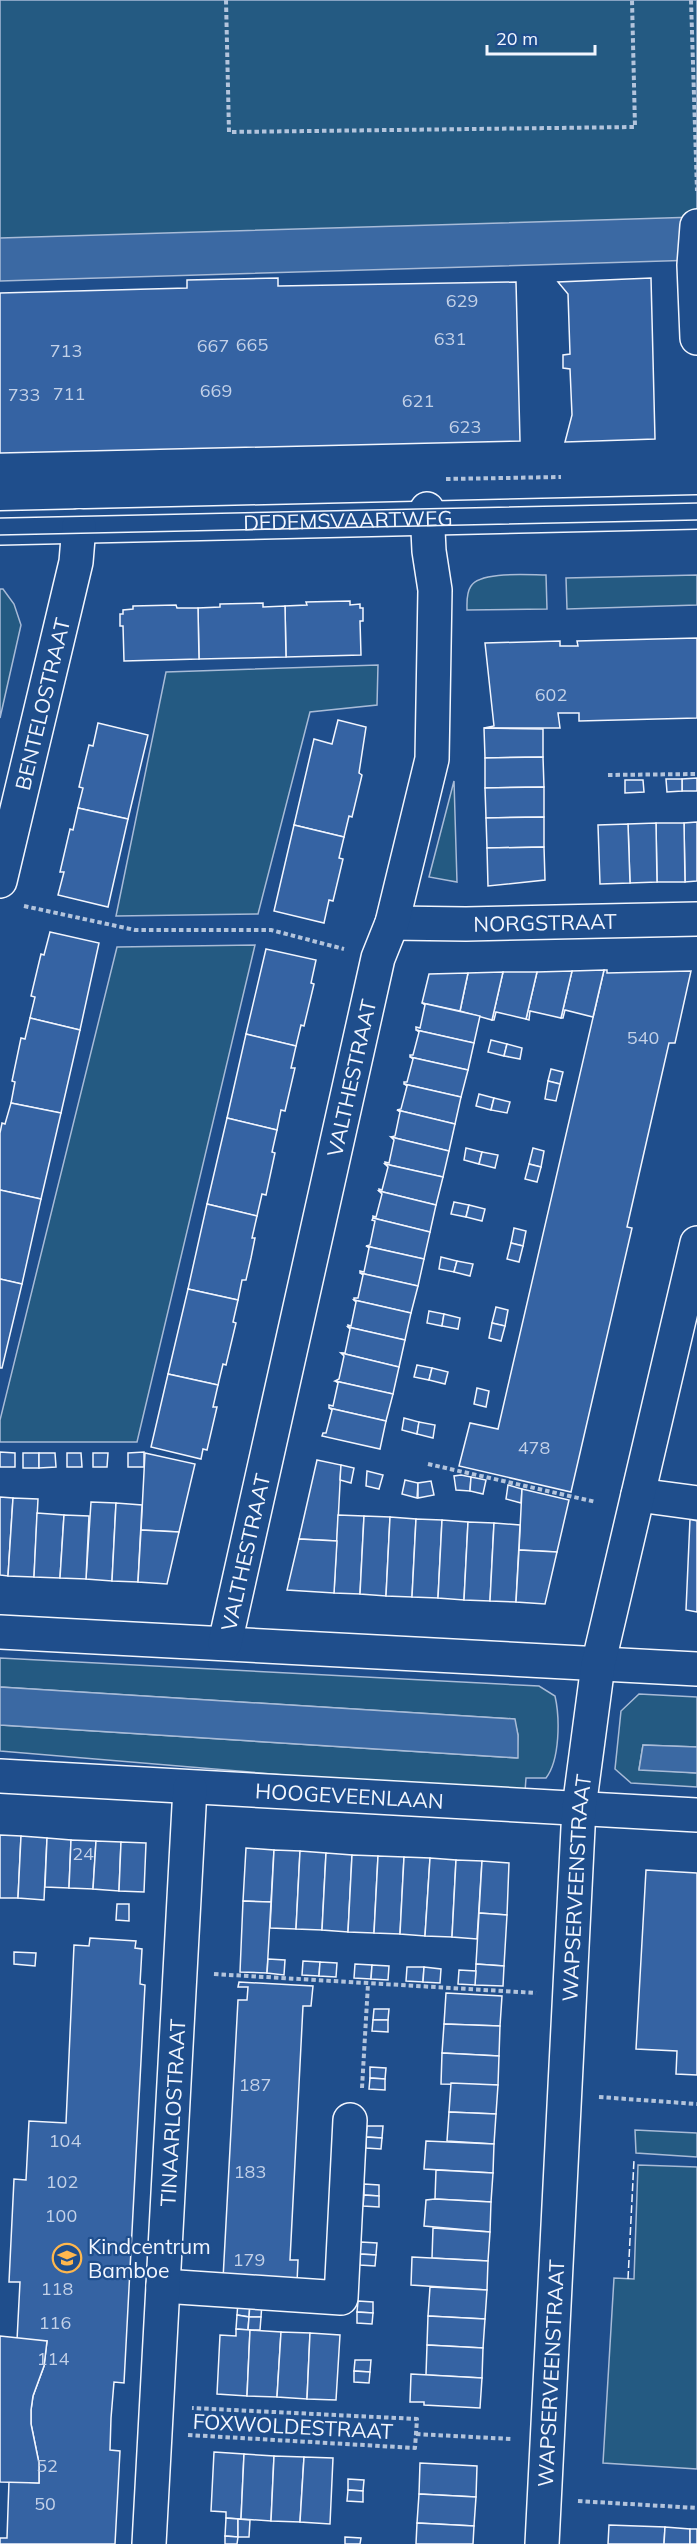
<svg xmlns="http://www.w3.org/2000/svg" width="697" height="2544" font-family="Mulish,sans-serif">
  <rect width="100%" height="100%" fill="#1f4e8c"/>
  <!-- green -->
  <g fill="#245a82" stroke="#a8bbd7" stroke-width="1.5">
    <polygon points="0,0 697,0 697,218 0,240"/>
    <path d="M 546,575 L 547,609 L 467,610 C 467,603 466,593 471,586 C 480,571 528,575 546,575 Z"/>
    <polygon points="697,575 697,605 567,609 566,578"/>
    <polygon points="0,589 3,589 14,604 21,625 0,718"/>
    <polygon points="378,665 377,705 310,712 258,914 116,916 166,672"/>
    <polygon points="454,781 457,882 429,877"/>
    <polygon points="255,945 137,1442 0,1442 0,1420 117,947"/>
    <path d="M 0,1658 L 539,1686 L 555,1696 C 560,1718 560,1760 546,1778 L 526,1778 L 525,1792 L 392,1784 L 0,1751 L 0,1725 L 517,1758 L 518,1735 L 514,1719 L 0,1687 Z"/>
    <polygon points="639,1694 697,1697 697,1747 643,1745 639,1769 697,1773 697,1787 631,1783 615,1769 621,1711"/>
    <polygon points="635,2130 697,2133 697,2157 636,2153"/>
    <polygon points="638,2165 697,2167 697,2469 603,2463 614,2278 634,2279"/>
  </g>
  <!-- water -->
  <g fill="#3b69a3" stroke="#a8bbd7" stroke-width="1.5">
    <polygon points="697,217 697,260 0,281 0,238"/>
    <polygon points="0,1687 515,1719 518,1735 518,1758 0,1725"/>
    <polygon points="643,1745 697,1747 697,1773 639,1770"/>
  </g>
  <!-- building -->
  <g fill="#3563a3" stroke="#f2f6ff" stroke-width="1.5">
    <polygon points="278,278 278,286 516,282 520,441 0,453 0,293 187,288 187,280"/>
    <polygon points="651,278 655,439 565,442 572,415 570,369 563,368 563,355 570,354 568,294 558,282"/>
    <polygon points="350,601 350,605 360,604 360,608 363,608 363,621 360,621 361,655 286,657 285,606 307,605 306,602"/>
    <polygon points="263,603 263,607 285,606 286,657 199,659 198,608 220,607 220,604"/>
    <polygon points="176,605 177,608 198,608 199,659 124,661 123,626 120,626 120,614 123,614 123,610 133,609 133,606"/>
    <polygon points="697,638 697,718 579,721 579,713 558,713 560,728 484,728 494,726 485,643 560,641 560,646 578,646 577,641"/>
    <polygon points="338,720 366,727 359,773 362,775 352,817 349,816 344,837 294,825 314,739 332,744"/>
    <polygon points="98,723 148,735 128,819 78,808 83,788 79,787 89,745 93,746"/>
    <polygon points="484,728 543,729 543,757 485,758"/>
    <polygon points="543,757 544,787 485,788 485,758"/>
    <polygon points="697,778 697,791 682,791 682,779"/>
    <polygon points="666,779 682,779 682,791 667,792"/>
    <polygon points="625,780 643,780 644,792 625,793"/>
    <polygon points="544,787 544,817 486,818 485,788"/>
    <polygon points="78,808 128,819 108,907 58,895 64,872 60,872 70,829 73,830"/>
    <polygon points="544,817 544,847 487,848 486,818"/>
    <polygon points="697,822 697,881 685,882 684,823"/>
    <polygon points="656,823 684,823 685,882 657,882"/>
    <polygon points="656,823 657,882 630,883 628,824"/>
    <polygon points="628,824 630,883 600,884 598,825"/>
    <polygon points="294,825 344,837 339,858 343,859 333,901 329,900 324,923 274,911"/>
    <polygon points="544,847 545,880 488,886 487,848"/>
    <polygon points="50,932 99,943 80,1030 30,1018 35,997 31,996 41,954 44,955"/>
    <polygon points="266,949 316,960 311,983 314,984 304,1026 301,1025 296,1046 246,1034"/>
    <polygon points="604,970 607,970 607,973 691,971 675,1043 669,1043 627,1227 632,1228 571,1492 459,1466 470,1423 498,1429"/>
    <polygon points="604,970 593,1017 565,1010 563,1018 561,1018 572,971"/>
    <polygon points="572,971 561,1018 530,1011 529,1020 526,1019 537,972"/>
    <polygon points="503,972 537,972 526,1019 496,1012 494,1020 492,1020"/>
    <polygon points="503,972 492,1020 460,1011 468,973"/>
    <polygon points="468,973 460,1011 422,1003 429,974"/>
    <polygon points="422,1003 480,1016 474,1043 416,1030 416,1027 420,1028 425,1005"/>
    <polygon points="30,1018 80,1030 61,1113 11,1103 15,1082 12,1081 21,1038 25,1039"/>
    <polygon points="416,1030 474,1043 468,1070 410,1057 410,1055 413,1055 419,1032"/>
    <polygon points="246,1034 296,1046 291,1068 295,1068 285,1111 281,1110 277,1130 227,1118"/>
    <polygon points="491,1040 507,1044 504,1056 488,1052"/>
    <polygon points="507,1044 522,1048 520,1059 504,1056"/>
    <polygon points="410,1057 468,1070 461,1097 404,1084 404,1082 407,1082 413,1059"/>
    <polygon points="551,1069 563,1072 560,1084 548,1081"/>
    <polygon points="548,1081 560,1084 556,1101 545,1099"/>
    <polygon points="404,1084 461,1097 455,1124 397,1110 401,1109 407,1086"/>
    <polygon points="479,1094 494,1098 491,1110 476,1106"/>
    <polygon points="494,1098 510,1102 507,1113 491,1110"/>
    <polygon points="11,1103 61,1113 41,1199 0,1190 0,1133 2,1123 5,1124"/>
    <polygon points="397,1110 455,1124 449,1151 391,1137 395,1136 400,1112"/>
    <polygon points="227,1118 277,1130 272,1152 275,1153 266,1195 262,1194 257,1216 207,1204"/>
    <polygon points="391,1137 449,1151 443,1177 385,1164 385,1162 389,1163 394,1140"/>
    <polygon points="466,1148 482,1152 479,1164 464,1160"/>
    <polygon points="533,1148 544,1151 541,1167 529,1164"/>
    <polygon points="482,1152 498,1155 495,1168 479,1164"/>
    <polygon points="385,1164 443,1177 436,1205 379,1191 379,1189 382,1190 388,1167"/>
    <polygon points="529,1164 541,1167 537,1182 525,1179"/>
    <polygon points="0,1190 41,1199 22,1284 0,1279"/>
    <polygon points="379,1191 436,1205 430,1232 373,1218 373,1216 376,1217 382,1194"/>
    <polygon points="454,1202 469,1205 466,1217 451,1214"/>
    <polygon points="207,1204 257,1216 252,1238 255,1238 251,1258 246,1280 242,1280 238,1300 188,1289"/>
    <polygon points="469,1205 485,1209 482,1221 466,1217"/>
    <polygon points="373,1218 430,1232 424,1259 366,1246 370,1245 375,1221 372,1220"/>
    <polygon points="514,1228 526,1231 523,1246 511,1243"/>
    <polygon points="511,1243 523,1246 519,1262 507,1259"/>
    <polygon points="366,1246 424,1259 418,1286 360,1273 360,1271 364,1272 369,1248"/>
    <polygon points="441,1257 457,1261 454,1272 439,1269"/>
    <polygon points="457,1261 473,1264 470,1276 454,1272"/>
    <polygon points="360,1273 418,1286 411,1313 354,1300 354,1298 358,1298 363,1275"/>
    <polygon points="0,1279 22,1284 2,1368 0,1368"/>
    <polygon points="188,1289 238,1300 233,1322 236,1323 226,1365 223,1364 218,1385 168,1374"/>
    <polygon points="354,1300 411,1313 405,1340 348,1327 348,1325 351,1326 356,1302"/>
    <polygon points="496,1307 508,1310 505,1326 492,1323"/>
    <polygon points="429,1311 444,1314 442,1326 427,1323"/>
    <polygon points="444,1314 460,1318 458,1329 442,1326"/>
    <polygon points="492,1323 505,1326 501,1341 489,1338"/>
    <polygon points="348,1327 405,1340 399,1367 341,1353 345,1353 350,1329"/>
    <polygon points="341,1353 399,1367 393,1394 335,1381 339,1379 344,1356"/>
    <polygon points="417,1365 432,1368 429,1380 414,1377"/>
    <polygon points="432,1368 448,1372 445,1384 429,1380"/>
    <polygon points="168,1374 218,1385 213,1407 217,1407 207,1450 203,1449 201,1459 151,1447"/>
    <polygon points="335,1381 393,1394 386,1421 329,1408 329,1405 333,1406 338,1383"/>
    <polygon points="477,1388 489,1391 486,1407 474,1404"/>
    <polygon points="329,1408 386,1421 380,1449 322,1436 323,1433 326,1433 332,1410"/>
    <polygon points="404,1418 419,1422 417,1434 402,1430"/>
    <polygon points="419,1422 435,1425 433,1438 417,1434"/>
    <polygon points="0,1452 15,1453 15,1467 0,1467"/>
    <polygon points="144,1452 144,1467 128,1467 128,1453"/>
    <rect x="23" y="1453" width="16" height="15"/>
    <polygon points="39,1453 55,1453 56,1467 39,1468"/>
    <polygon points="67,1453 81,1453 82,1467 67,1467"/>
    <polygon points="93,1453 108,1453 107,1467 93,1467"/>
    <polygon points="145,1453 195,1464 179,1532 141,1530"/>
    <polygon points="317,1460 341,1465 337,1541 299,1539"/>
    <polygon points="341,1465 354,1468 351,1483 340,1480"/>
    <polygon points="367,1471 383,1475 379,1489 366,1486"/>
    <polygon points="461,1475 471,1477 470,1491 456,1490 454,1476"/>
    <polygon points="471,1477 486,1480 483,1494 470,1491"/>
    <polygon points="405,1480 418,1483 417,1498 402,1494"/>
    <polygon points="431,1481 434,1495 418,1498 418,1483"/>
    <polygon points="508,1485 522,1489 521,1503 506,1499"/>
    <polygon points="522,1489 569,1500 557,1552 519,1550"/>
    <polygon points="0,1497 13,1498 8,1576 0,1575"/>
    <polygon points="13,1498 38,1499 34,1577 8,1576"/>
    <polygon points="91,1502 116,1503 112,1581 86,1579"/>
    <polygon points="116,1503 142,1505 138,1582 112,1581"/>
    <polygon points="37,1513 64,1515 60,1578 34,1577"/>
    <polygon points="64,1515 89,1516 86,1579 60,1578"/>
    <polygon points="338,1515 364,1516 360,1594 334,1593"/>
    <polygon points="364,1516 390,1517 386,1596 360,1594"/>
    <polygon points="390,1517 416,1519 412,1597 386,1596"/>
    <polygon points="416,1519 442,1520 438,1598 412,1597"/>
    <polygon points="690,1519 697,1521 697,1612 686,1610"/>
    <polygon points="442,1520 468,1522 464,1600 438,1598"/>
    <polygon points="468,1522 494,1523 490,1601 464,1600"/>
    <polygon points="494,1523 520,1525 516,1602 490,1601"/>
    <polygon points="141,1530 179,1532 167,1584 138,1582"/>
    <polygon points="299,1539 337,1541 334,1593 287,1590"/>
    <polygon points="519,1550 557,1552 545,1604 516,1602"/>
    <polygon points="0,1835 21,1836 18,1898 0,1898"/>
    <polygon points="21,1836 47,1838 44,1900 18,1898"/>
    <polygon points="47,1838 71,1840 69,1888 45,1887"/>
    <polygon points="71,1840 96,1841 93,1889 69,1888"/>
    <polygon points="96,1841 121,1842 119,1891 93,1889"/>
    <polygon points="121,1842 146,1843 144,1892 119,1891"/>
    <polygon points="246,1848 274,1850 271,1902 243,1901"/>
    <polygon points="274,1850 300,1851 296,1929 270,1928"/>
    <polygon points="300,1851 326,1853 322,1930 296,1929"/>
    <polygon points="326,1853 352,1855 348,1932 322,1930"/>
    <polygon points="352,1855 378,1856 374,1933 348,1932"/>
    <polygon points="378,1856 404,1857 400,1934 374,1933"/>
    <polygon points="404,1857 430,1858 425,1936 400,1934"/>
    <polygon points="430,1858 456,1860 452,1937 425,1936"/>
    <polygon points="456,1860 482,1861 477,1939 452,1937"/>
    <polygon points="482,1861 509,1863 507,1915 479,1913"/>
    <polygon points="646,1870 697,1873 697,2075 676,2074 677,2051 636,2049"/>
    <polygon points="243,1901 271,1902 267,1973 240,1972"/>
    <polygon points="117,1904 129,1904 129,1921 116,1920"/>
    <polygon points="479,1913 507,1915 504,1966 476,1964"/>
    <polygon points="90,1938 136,1941 135,1948 142,1949 140,1984 145,1985 124,2383 114,2382 111,2418 110,2450 120,2451 115,2544 0,2544 0,2538 7,2538 9,2481 39,2483 39,2463 31,2424 31,2410 33,2396 44,2366 47,2341 17,2340 20,2282 9,2282 14,2179 26,2180 29,2121 66,2123 74,1945 89,1946"/>
    <polygon points="14,1952 36,1953 35,1966 14,1964"/>
    <polygon points="268,1959 285,1960 284,1975 267,1973"/>
    <polygon points="303,1961 320,1962 319,1976 302,1975"/>
    <polygon points="320,1962 337,1963 336,1977 319,1976"/>
    <polygon points="355,1964 372,1965 371,1979 354,1978"/>
    <polygon points="476,1964 504,1966 503,1986 475,1985"/>
    <polygon points="372,1965 389,1966 388,1980 371,1979"/>
    <polygon points="407,1967 424,1967 423,1982 406,1981"/>
    <polygon points="424,1967 441,1969 440,1983 423,1982"/>
    <polygon points="459,1970 476,1971 475,1985 458,1984"/>
    <polygon points="239,1982 313,1986 311,2006 303,2006 290,2260 298,2260 297,2283 223,2279 238,2000 247,2000 248,1987 238,1987"/>
    <polygon points="446,1993 502,1996 500,2026 444,2024"/>
    <polygon points="374,2009 389,2009 388,2020 373,2020"/>
    <polygon points="373,2020 388,2020 388,2032 372,2031"/>
    <polygon points="444,2024 500,2026 499,2056 442,2053"/>
    <polygon points="442,2053 499,2056 498,2085 441,2084"/>
    <polygon points="370,2067 386,2068 385,2079 370,2078"/>
    <polygon points="370,2078 385,2079 385,2090 369,2089"/>
    <polygon points="451,2083 498,2085 496,2114 449,2112"/>
    <polygon points="449,2112 496,2114 494,2144 447,2141"/>
    <polygon points="367,2126 383,2126 382,2138 366,2137"/>
    <polygon points="366,2137 382,2138 381,2149 366,2148"/>
    <polygon points="426,2141 494,2144 493,2173 424,2169"/>
    <polygon points="436,2170 493,2173 491,2202 435,2199"/>
    <polygon points="364,2184 379,2185 379,2196 364,2195"/>
    <polygon points="364,2195 379,2196 379,2207 363,2206"/>
    <polygon points="435,2199 491,2202 490,2232 424,2226 426,2200"/>
    <polygon points="433,2228 490,2232 488,2261 432,2258"/>
    <polygon points="361,2242 377,2243 376,2255 360,2254"/>
    <polygon points="360,2254 376,2255 375,2266 360,2265"/>
    <polygon points="412,2257 488,2261 487,2290 411,2285"/>
    <polygon points="430,2287 487,2290 485,2319 428,2316"/>
    <polygon points="358,2301 373,2302 373,2313 357,2312"/>
    <polygon points="238,2302 250,2303 249,2317 237,2315"/>
    <polygon points="250,2303 262,2303 261,2317 249,2317"/>
    <polygon points="357,2312 373,2313 372,2324 357,2323"/>
    <polygon points="237,2315 249,2317 248,2330 236,2329"/>
    <polygon points="428,2316 485,2319 483,2348 427,2345"/>
    <polygon points="249,2317 261,2317 260,2330 248,2330"/>
    <polygon points="236,2329 250,2330 247,2396 217,2394 220,2335 236,2336"/>
    <polygon points="250,2330 281,2332 277,2397 247,2396"/>
    <polygon points="281,2332 310,2333 307,2399 277,2397"/>
    <polygon points="310,2333 340,2335 336,2400 307,2399"/>
    <polygon points="0,2336 47,2341 44,2366 33,2396 31,2410 31,2424 39,2463 39,2483 0,2482"/>
    <polygon points="427,2345 483,2348 482,2378 426,2375"/>
    <polygon points="355,2360 371,2360 370,2372 354,2371"/>
    <polygon points="354,2371 370,2372 369,2383 354,2382"/>
    <polygon points="411,2374 482,2378 480,2408 424,2405 424,2402 410,2402"/>
    <polygon points="214,2452 244,2454 241,2519 226,2518 226,2512 211,2511"/>
    <polygon points="244,2454 274,2456 271,2521 241,2519"/>
    <polygon points="274,2456 304,2457 300,2522 271,2521"/>
    <polygon points="304,2457 333,2458 330,2524 300,2522"/>
    <polygon points="420,2463 477,2466 476,2497 419,2494"/>
    <polygon points="348,2479 364,2480 363,2491 348,2490"/>
    <polygon points="348,2490 363,2491 363,2502 347,2501"/>
    <polygon points="419,2494 476,2497 474,2526 417,2523"/>
    <polygon points="226,2518 238,2519 238,2537 225,2536"/>
    <polygon points="238,2519 250,2520 249,2537 238,2537"/>
    <polygon points="417,2523 474,2526 473,2544 416,2544"/>
    <polygon points="609,2525 665,2527 664,2544 608,2544"/>
    <polygon points="665,2527 690,2529 690,2544 664,2544"/>
    <rect x="690" y="2529" width="7" height="15"/>
    <polygon points="225,2536 238,2537 237,2544 225,2544"/>
    <polygon points="345,2537 361,2538 360,2544 345,2544"/>
  </g>
  <g fill="none" stroke-linecap="round" stroke-linejoin="round">
    <!-- minor casing -->
    <g stroke="#f2f6ff" stroke-width="36">
      <g id="minor">
        <polyline points="697,226 694,265 697,338"/>
        <path id="s1" d="M 0,528 L 697,512"/>
        <path id="s2" d="M 0,881 L 76,562 L 79,526"/>
        <path id="s3" d="M 392,923 L 466,924 L 697,919"/>
        <polyline points="638,1495 697,1503"/>
        <polyline points="0,1632 697,1669"/>
        <path id="s4" d="M 225,1643 L 378,958 L 392,923 L 432,759 L 435,590 L 429,551 L 427,509"/>
        <path id="s5" d="M 0,1776 L 697,1815"/>
        <polyline points="163,2286 341,2298 350,2120"/>
        <path id="s6" d="M 149,2544 L 190,1788"/>
        <path id="s7" d="M 542,2544 L 579,1808 L 598,1665 L 697,1243"/>
      </g>
    </g>
    <!-- path -->
    <g stroke="#b3c4dc" stroke-width="4" stroke-dasharray="4.5 3" stroke-linecap="butt">
      <polyline points="226,0 229,132 635,127 632,0"/>
      <polyline points="691,0 697,191"/>
      <polyline points="446,479 561,477"/>
      <polyline points="608,775 697,774"/>
      <polyline points="24,906 135,930 271,930 344,949"/>
      <polyline points="428,1464 596,1502"/>
      <polyline points="214,1974 536,1993"/>
      <polyline points="362,2088 368,1984"/>
      <polyline points="599,2097 697,2104"/>
      <polyline points="416,2434 511,2439"/>
      <polyline points="188,2435 415,2448 417,2419 192,2408"/>
      <polyline points="578,2501 697,2508"/>
    </g>
    <!-- minor -->
    <use href="#minor" stroke="#1f4e8c" stroke-width="33"/>
    <!-- tram -->
    <g stroke="#f2f6ff" stroke-width="1.5">
      <polyline points="0,518 697,503"/>
      <polyline points="0,535 697,520"/>
    </g>
    <!-- fence -->
    <polyline stroke="#f2f6ff" stroke-width="1.5" stroke-dasharray="8 3" stroke-linecap="butt" points="628,2279 634,2160"/>
  </g>
  <!-- icons -->
  <defs>
    <g id="school-ring" transform="scale(1.5)"><circle r="9.5" fill="#1f4e8c" stroke="#ffb74d" stroke-width="1.5"/><path d="M0-5L7-2L0 1L-7-2ZM-4 1L0 2.5L4 1V4Q0 6-4 4Z" fill="#ffb74d"/></g>
  </defs>
  <g fill-rule="evenodd">
    <use href="#school-ring" x="67" y="2258"/>
  </g>
  <g text-anchor="middle" dominant-baseline="central" stroke-width="4.5" stroke-linejoin="round" paint-order="stroke">
    <!-- number labels -->
    <g font-size="18" fill="#c3d1e8">
      <text x="462" y="300">629</text>
      <text x="450" y="338">631</text>
      <text x="252" y="344">665</text>
      <text x="213" y="345">667</text>
      <text x="66" y="350">713</text>
      <text x="216" y="390">669</text>
      <text x="69" y="393">711</text>
      <text x="24" y="394">733</text>
      <text x="418" y="400">621</text>
      <text x="465" y="426">623</text>
      <text x="551" y="694">602</text>
      <text x="643" y="1037">540</text>
      <text x="534" y="1447">478</text>
      <text x="83" y="1853">24</text>
      <text x="255" y="2084">187</text>
      <text x="65" y="2140">104</text>
      <text x="250" y="2171">183</text>
      <text x="62" y="2181">102</text>
      <text x="61" y="2215">100</text>
      <text x="249" y="2259">179</text>
      <text x="57" y="2288">118</text>
      <text x="55" y="2322">116</text>
      <text x="53" y="2358">114</text>
      <text x="47" y="2465">52</text>
      <text x="45" y="2503">50</text>
    </g>
    <!-- street labels -->
    <g font-size="21" fill="#f2f6ff" stroke="#1f4e8c">
      <text stroke="none"><textPath href="#s1" startOffset="348">DEDEMSVAARTWEG</textPath></text>
      <text stroke="none"><textPath href="#s2" startOffset="182">BENTELOSTRAAT</textPath></text>
      <text stroke="none"><textPath href="#s3" startOffset="153">NORGSTRAAT</textPath></text>
      <text stroke="none"><textPath href="#s4" startOffset="579">VALTHESTRAAT</textPath></text>
      <text stroke="none"><textPath href="#s4" startOffset="93">VALTHESTRAAT</textPath></text>
      <text stroke="none"><textPath href="#s5" startOffset="350">HOOGEVEENLAAN</textPath></text>
      <text stroke="none"><textPath href="#s7" startOffset="657">WAPSERVEENSTRAAT</textPath></text>
      <text stroke="none"><textPath href="#s6" startOffset="432">TINAARLOSTRAAT</textPath></text>
      <text stroke="none"><textPath href="#s7" startOffset="171">WAPSERVEENSTRAAT</textPath></text>
      <text transform="translate(293 2426) rotate(3)">FOXWOLDESTRAAT</text>
    </g>
    <!-- poi labels -->
    <g font-size="21" fill="#f2f6ff" stroke="#1f4e8c" text-anchor="start">
      <text x="88" y="2246">Kindcentrum<tspan x="88" dy="24">Bamboe</tspan></text>
    </g>
  </g>
  <!-- scale -->
  <path d="M487 45v9h108v-9" fill="none" stroke="#f2f6ff" stroke-width="3"/>
  <text x="496" y="45" font-size="18" fill="#f2f6ff" stroke="#1f4e8c" stroke-width="4.5" paint-order="stroke">20 m</text>
</svg>
